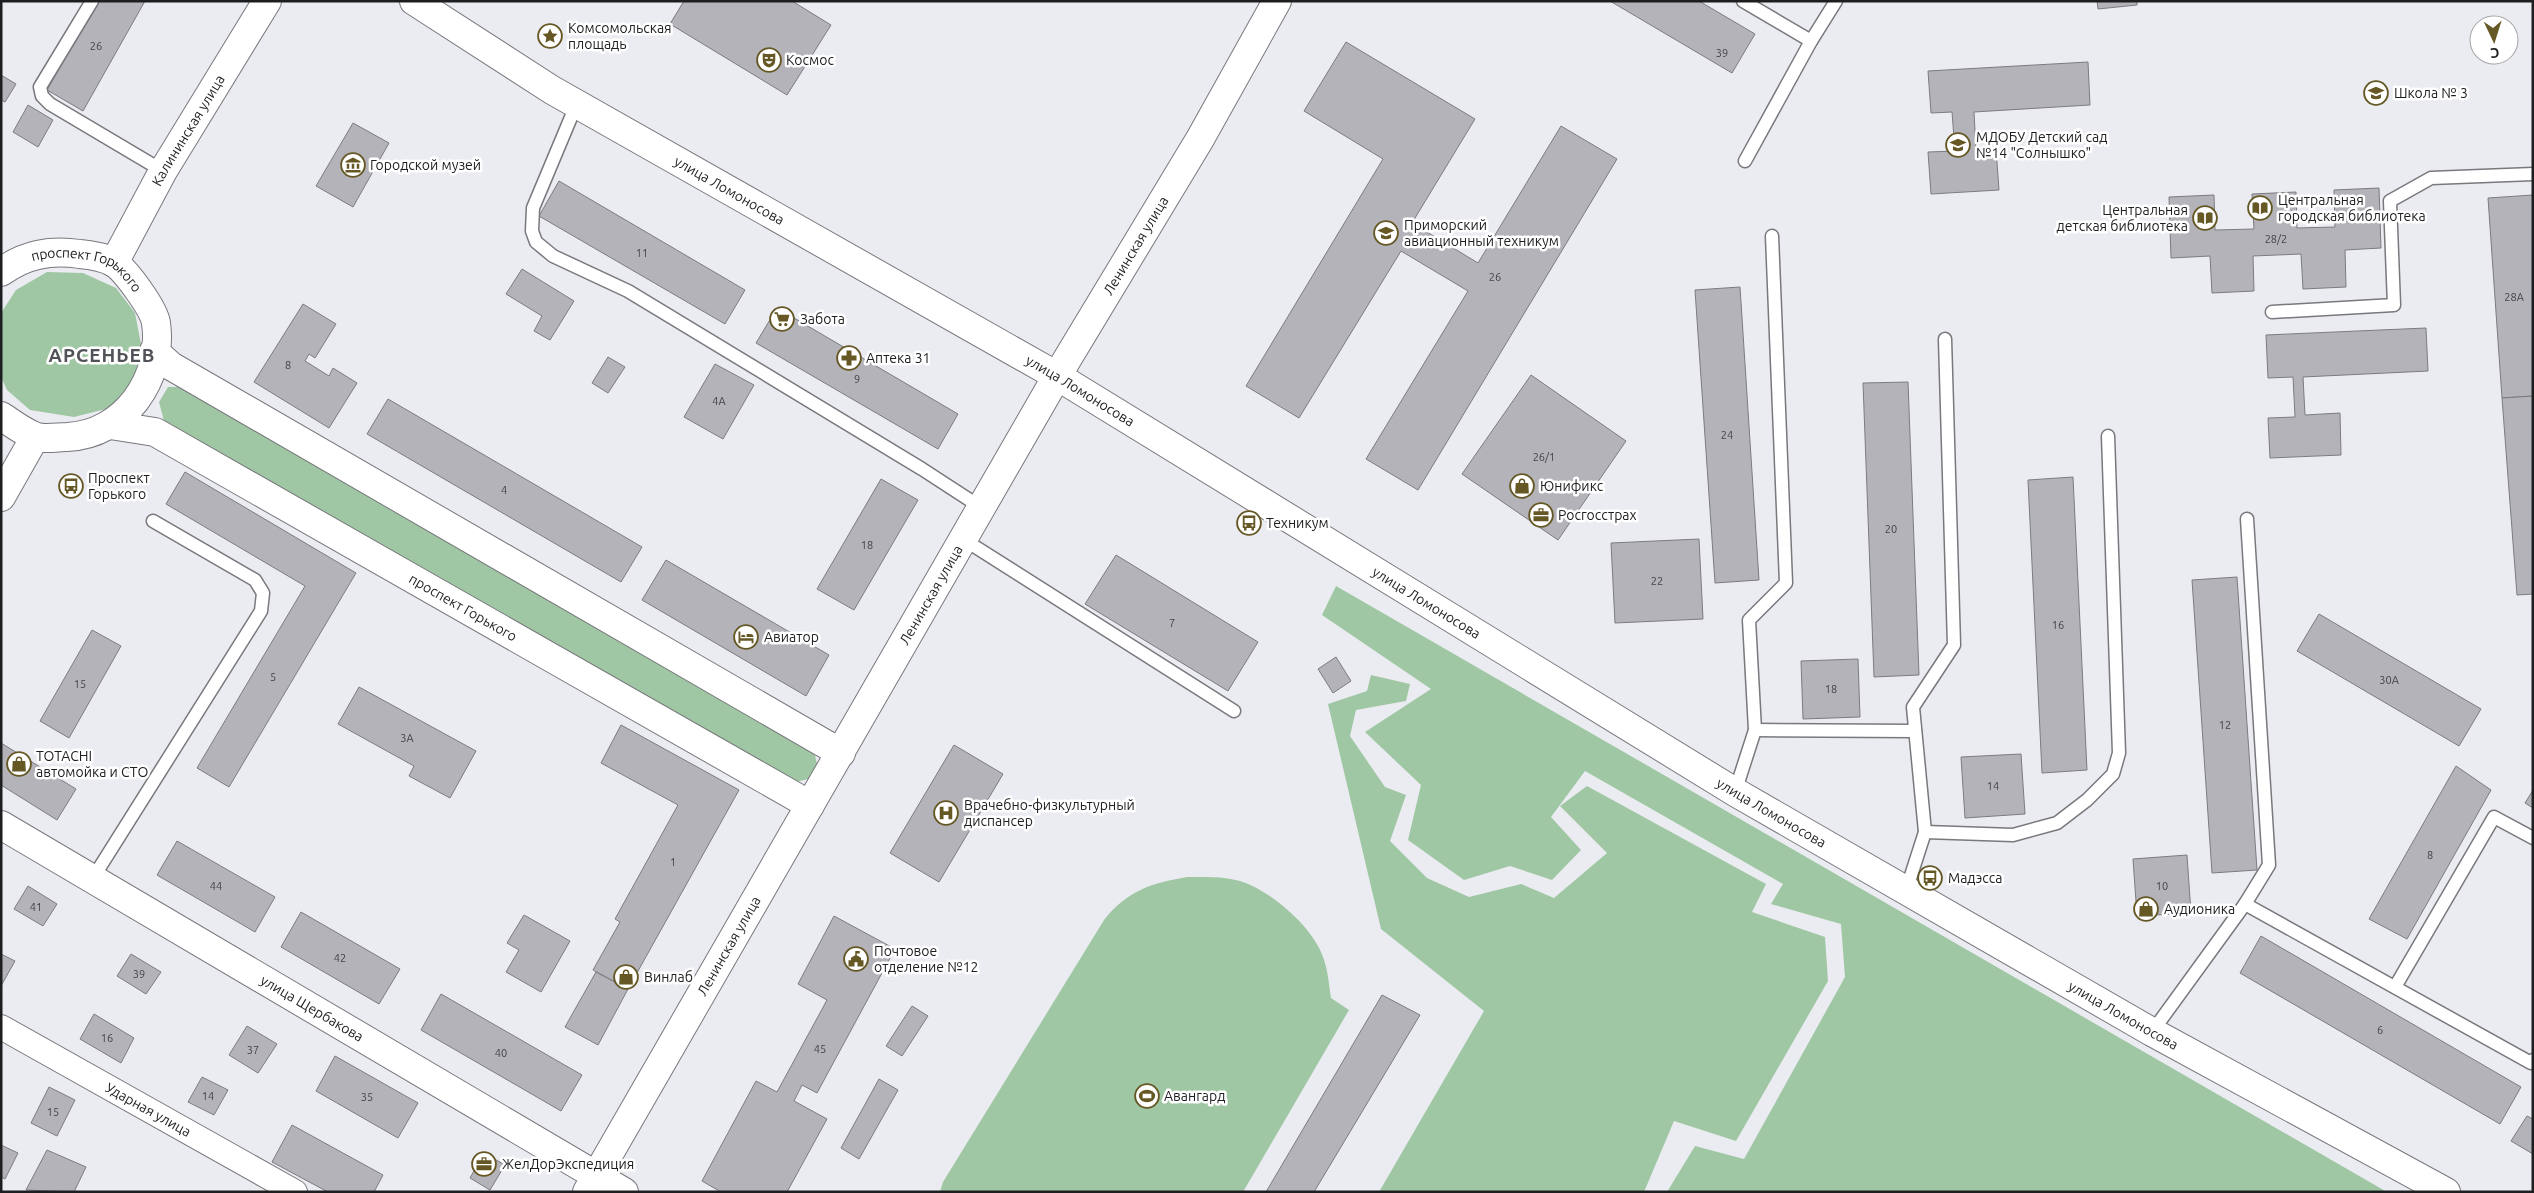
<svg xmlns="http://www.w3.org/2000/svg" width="2534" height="1193" font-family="Ubuntu,sans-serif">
  <rect width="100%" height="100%" fill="#ebecf2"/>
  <!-- green -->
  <g fill="#a0c7a3">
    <polygon points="47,272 83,273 116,288 135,313 141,344 135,377 110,408 74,417 30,410 7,390 1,377 1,313 16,290"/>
    <polygon points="168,387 187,387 814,751 818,768 812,778 796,782 164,421 159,402"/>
    <polygon points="1336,586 2387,1192 1667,1192 1695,1146 1744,1159 1845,977 1841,924 1771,904 1783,884 1585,771 1551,817 1581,850 1552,880 1510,866 1464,880 1408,840 1421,785 1365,732 1431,689 1322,615"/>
    <polygon points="1371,675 1410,684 1406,701 1356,710 1350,736 1385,787 1406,795 1390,841 1427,878 1469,897 1521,884 1554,898 1607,853 1560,806 1587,786 1766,884 1752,912 1825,937 1828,981 1736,1141 1674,1121 1644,1192 1379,1192 1484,1011 1381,929 1328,704 1367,691"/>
    <path d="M 1187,877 C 1205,877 1223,876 1240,881 C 1270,890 1313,927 1323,957 C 1328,970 1329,985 1331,998 L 1349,1010 L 1243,1192 L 940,1192 L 943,1182 L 1104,920 C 1127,891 1151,883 1187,877 Z"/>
  </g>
  <!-- building -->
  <g fill="#b3b3b9" stroke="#7b7b80">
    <polygon points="98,1 145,1 83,111 47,90"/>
    <polygon points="684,1 792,1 831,25 787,95 670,24"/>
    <polygon points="1610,1 1699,1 1755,34 1732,73"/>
    <polygon points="2097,1 2137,1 2137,5 2098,9"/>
    <polygon points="1346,42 1475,119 1412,223 1478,263 1561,126 1617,159 1418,490 1366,459 1468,291 1401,251 1299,418 1246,386 1383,159 1304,111"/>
    <polygon points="2088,62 2090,105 1974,112 1976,150 1996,149 1999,190 1931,194 1928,152 1955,151 1952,112 1931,113 1928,71"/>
    <polygon points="1,75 16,84 5,102 1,100"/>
    <polygon points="28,105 53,120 38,147 13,132"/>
    <polygon points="353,123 389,143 353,207 316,186"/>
    <polygon points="559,181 745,290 725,324 539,216"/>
    <polygon points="2379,188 2381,248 2345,250 2346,287 2303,289 2301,254 2253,256 2254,291 2212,293 2210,256 2171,258 2169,197 2214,195 2215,230 2254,229 2252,194 2296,192 2297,228 2335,227 2334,190"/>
    <polygon points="2533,195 2533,396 2502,398 2488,198"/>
    <polygon points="522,269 574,301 550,340 534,331 542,316 506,294"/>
    <polygon points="1740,287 1759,580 1715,583 1695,290"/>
    <polygon points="303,304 336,324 315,358 309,354 305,361 329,376 333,368 357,383 329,428 254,382"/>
    <polygon points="777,308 958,414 938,449 756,343"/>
    <polygon points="2426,328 2428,371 2303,377 2305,415 2340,413 2341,455 2270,458 2268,418 2295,417 2293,377 2268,378 2266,335"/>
    <polygon points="608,357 625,367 608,393 592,383"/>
    <polygon points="715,364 754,385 723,439 684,417"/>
    <polygon points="1531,375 1626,441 1558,540 1462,474"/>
    <polygon points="1908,382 1919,675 1874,677 1863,383"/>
    <polygon points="2533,396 2533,594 2517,595 2502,398"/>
    <polygon points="388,399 642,547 621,582 367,434"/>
    <polygon points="185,472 356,573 229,787 197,768 305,586 166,504"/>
    <polygon points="2073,477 2087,770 2042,773 2028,480"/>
    <polygon points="881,479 918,500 854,610 817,589"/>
    <polygon points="1699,539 1703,619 1615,623 1611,543"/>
    <polygon points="1116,555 1258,642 1228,691 1085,604"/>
    <polygon points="666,560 829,655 806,696 642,600"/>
    <polygon points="2237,577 2257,870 2212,873 2192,580"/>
    <polygon points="2319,614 2481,709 2459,746 2297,651"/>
    <polygon points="92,630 121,646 69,738 40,721"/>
    <polygon points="1336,657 1351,681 1333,693 1318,669"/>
    <polygon points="1858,659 1860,717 1803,719 1801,661"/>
    <polygon points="359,687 476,751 450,798 409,776 414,766 338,724"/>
    <polygon points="621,725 739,790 628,989 593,970 620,922 615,919 678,805 601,763"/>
    <polygon points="1,743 76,789 57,820 1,785"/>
    <polygon points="954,745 1003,774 939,882 890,853"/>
    <polygon points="2021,754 2025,814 1965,818 1961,757"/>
    <polygon points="2456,766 2491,790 2407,939 2369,919"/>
    <polygon points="2533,790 2533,808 2525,803"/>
    <polygon points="177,841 275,897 255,932 157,875"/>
    <polygon points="2187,855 2191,913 2137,916 2133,859"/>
    <polygon points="28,886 57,904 43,926 14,909"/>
    <polygon points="301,912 400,969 379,1004 281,947"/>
    <polygon points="524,915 570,941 541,992 506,972 519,950 507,943"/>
    <polygon points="834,916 895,949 817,1093 802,1085 794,1101 827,1119 787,1192 721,1192 702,1181 756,1081 777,1092 827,1000 798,984"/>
    <polygon points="2261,936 2521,1087 2500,1124 2240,973"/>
    <polygon points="1,954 15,961 1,986"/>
    <polygon points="131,954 161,972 146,994 117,976"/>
    <polygon points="596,972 628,989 598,1045 565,1027"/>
    <polygon points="441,994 582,1075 561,1111 421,1030"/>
    <polygon points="1382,995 1420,1015 1314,1192 1266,1192"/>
    <polygon points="912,1006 928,1016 902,1056 886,1046"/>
    <polygon points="94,1014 134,1038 121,1063 80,1039"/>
    <polygon points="247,1026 277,1044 258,1073 229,1055"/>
    <polygon points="335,1056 418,1103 398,1138 316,1091"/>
    <polygon points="202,1077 228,1090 214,1115 188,1102"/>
    <polygon points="879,1079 898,1090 859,1159 841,1148"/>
    <polygon points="49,1087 75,1100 57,1136 31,1123"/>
    <polygon points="2527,1116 2533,1119 2533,1154 2511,1141"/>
    <polygon points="292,1125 383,1175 374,1192 328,1192 272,1162"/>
    <polygon points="1,1145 18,1153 5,1179 1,1177"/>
    <polygon points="47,1150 86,1167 74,1192 26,1190"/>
    <polygon points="484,1153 505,1165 490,1190 470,1178"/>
  </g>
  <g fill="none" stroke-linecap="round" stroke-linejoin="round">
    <!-- service casing -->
    <g stroke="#78787d" stroke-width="15">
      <g id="service">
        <polyline points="92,1 40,87 42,96 50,104 163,171"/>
        <polyline points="1743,1 1811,41"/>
        <polyline points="577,103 533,208 532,231 536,242 553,256 628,291 922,469 982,508"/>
        <polyline points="1745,161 1811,41 1836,1"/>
        <polyline points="2272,312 2394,305 2390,201 2431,178 2533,174"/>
        <polyline points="963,539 1234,711"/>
        <polyline points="1755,730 1915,731"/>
        <polyline points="1735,792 1755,730 1749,620 1786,583 1772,236"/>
        <polyline points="1925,832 2013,835 2057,823 2087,800 2113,774 2119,753 2108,436"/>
        <polyline points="93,878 261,611 263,593 255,580 153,521"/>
        <polyline points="1906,891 1925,832 1913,707 1954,645 1945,339"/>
        <polyline points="2245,904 2531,1063 2533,1060"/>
        <polyline points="2395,987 2494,817 2533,838"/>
        <polyline points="2152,1032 2245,904 2269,865 2247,519"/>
      </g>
    </g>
    <!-- minor casing -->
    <g stroke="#78787d" stroke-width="26">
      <g id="minor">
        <path id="s1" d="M 1,1027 L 295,1192"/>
      </g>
    </g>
    <!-- tertiary casing -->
    <g stroke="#78787d" stroke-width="30">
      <g id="tertiary">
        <polyline points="154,351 171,366 841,753"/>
        <path id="s2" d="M 110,425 L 155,432 L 810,805"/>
      </g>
    </g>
    <!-- secondary casing -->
    <g stroke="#78787d" stroke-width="30">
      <g id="secondary">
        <path id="s3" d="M 414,1 L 552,90 L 1057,376 L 1735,792 L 2152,1032 L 2446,1192"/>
        <path id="s4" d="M 114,263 L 163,171 L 267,1"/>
        <path id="s5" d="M 1,272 C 26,254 50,250 80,254 C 90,255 103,257 113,262 C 125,269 154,309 156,323 C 164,378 124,435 67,437 C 58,437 43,440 34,436 C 22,431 12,423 1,416"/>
        <polyline points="1,497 35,437"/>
        <path id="s6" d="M 1,825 L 624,1192"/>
        <path id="s7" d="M 587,1192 L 1057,376 L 1200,139 L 1277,1"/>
      </g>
    </g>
    <!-- service -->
    <use href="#service" stroke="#fff" stroke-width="12"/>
    <!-- minor -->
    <use href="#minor" stroke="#fff" stroke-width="24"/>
    <!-- tertiary -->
    <use href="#tertiary" stroke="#fff" stroke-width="28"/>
    <!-- secondary -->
    <use href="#secondary" stroke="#fff" stroke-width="28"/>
  </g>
  <!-- icons -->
  <defs>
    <g id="sight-ring" transform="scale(1.25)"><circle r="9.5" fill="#fff" stroke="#655825" stroke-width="1.5"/><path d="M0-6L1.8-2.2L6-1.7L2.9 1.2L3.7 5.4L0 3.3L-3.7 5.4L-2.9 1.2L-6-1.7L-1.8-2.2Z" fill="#655825"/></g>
    <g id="theatre-ring" transform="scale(1.25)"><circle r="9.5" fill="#fff" stroke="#655825" stroke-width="1.5"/><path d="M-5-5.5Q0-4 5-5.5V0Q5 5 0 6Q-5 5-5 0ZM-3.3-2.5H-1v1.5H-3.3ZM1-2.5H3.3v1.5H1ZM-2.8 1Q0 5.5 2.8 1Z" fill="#655825"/></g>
    <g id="school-ring" transform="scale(1.25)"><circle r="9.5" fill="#fff" stroke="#655825" stroke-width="1.5"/><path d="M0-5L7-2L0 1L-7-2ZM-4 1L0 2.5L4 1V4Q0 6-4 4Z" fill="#655825"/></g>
    <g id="museum-ring" transform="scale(1.25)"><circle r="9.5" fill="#fff" stroke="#655825" stroke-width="1.5"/><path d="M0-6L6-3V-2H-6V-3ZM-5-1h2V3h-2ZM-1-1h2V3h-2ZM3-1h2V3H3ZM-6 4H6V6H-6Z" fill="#655825"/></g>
    <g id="library-ring" transform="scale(1.25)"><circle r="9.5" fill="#fff" stroke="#655825" stroke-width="1.5"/><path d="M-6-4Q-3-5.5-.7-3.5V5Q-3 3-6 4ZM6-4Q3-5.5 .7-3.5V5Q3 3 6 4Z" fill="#655825"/></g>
    <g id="university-ring" transform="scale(1.25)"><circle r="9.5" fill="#fff" stroke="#655825" stroke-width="1.5"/><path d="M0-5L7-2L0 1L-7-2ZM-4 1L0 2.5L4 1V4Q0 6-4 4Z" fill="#655825"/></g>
    <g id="supermarket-ring" transform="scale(1.25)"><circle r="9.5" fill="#fff" stroke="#655825" stroke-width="1.5"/><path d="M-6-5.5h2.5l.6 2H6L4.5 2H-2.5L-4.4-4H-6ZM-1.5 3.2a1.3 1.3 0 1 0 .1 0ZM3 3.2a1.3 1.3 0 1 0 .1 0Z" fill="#655825"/></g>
    <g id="pharmacy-ring" transform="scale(1.25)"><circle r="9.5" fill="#fff" stroke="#655825" stroke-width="1.5"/><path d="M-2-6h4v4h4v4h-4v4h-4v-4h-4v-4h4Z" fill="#655825"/></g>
    <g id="bus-ring" transform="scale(1.25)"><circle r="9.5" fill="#fff" stroke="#655825" stroke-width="1.5"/><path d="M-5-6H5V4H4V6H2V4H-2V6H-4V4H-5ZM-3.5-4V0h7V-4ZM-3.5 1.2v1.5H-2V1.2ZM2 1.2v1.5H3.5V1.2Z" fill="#655825"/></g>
    <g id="shop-ring" transform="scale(1.25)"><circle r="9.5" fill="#fff" stroke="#655825" stroke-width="1.5"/><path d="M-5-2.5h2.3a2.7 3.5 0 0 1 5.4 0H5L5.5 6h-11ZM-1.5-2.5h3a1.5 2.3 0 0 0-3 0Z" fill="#655825"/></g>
    <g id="office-ring" transform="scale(1.25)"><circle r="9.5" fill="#fff" stroke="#655825" stroke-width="1.5"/><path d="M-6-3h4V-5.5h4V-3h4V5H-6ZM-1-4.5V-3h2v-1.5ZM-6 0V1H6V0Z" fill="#655825"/></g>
    <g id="hotel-ring" transform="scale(1.25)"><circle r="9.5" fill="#fff" stroke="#655825" stroke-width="1.5"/><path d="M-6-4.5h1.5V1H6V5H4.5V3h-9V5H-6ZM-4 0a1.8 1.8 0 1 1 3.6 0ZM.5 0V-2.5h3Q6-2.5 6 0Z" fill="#655825"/></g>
    <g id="hospital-ring" transform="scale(1.25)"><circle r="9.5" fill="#fff" stroke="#655825" stroke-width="1.5"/><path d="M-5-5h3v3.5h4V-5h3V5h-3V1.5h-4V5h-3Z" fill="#655825"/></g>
    <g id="civic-ring" transform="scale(1.25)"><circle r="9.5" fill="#fff" stroke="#655825" stroke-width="1.5"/><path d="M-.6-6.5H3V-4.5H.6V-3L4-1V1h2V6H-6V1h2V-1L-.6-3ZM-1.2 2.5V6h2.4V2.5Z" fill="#655825"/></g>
    <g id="stadium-ring" transform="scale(1.25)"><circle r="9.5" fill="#fff" stroke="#655825" stroke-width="1.5"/><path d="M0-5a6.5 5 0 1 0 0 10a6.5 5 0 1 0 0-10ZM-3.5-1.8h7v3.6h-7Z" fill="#655825"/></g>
  </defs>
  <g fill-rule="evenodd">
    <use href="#sight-ring" x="550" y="36"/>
    <use href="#theatre-ring" x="769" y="60"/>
    <use href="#school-ring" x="2376" y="93"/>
    <use href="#school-ring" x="1958" y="145"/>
    <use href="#museum-ring" x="353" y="165"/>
    <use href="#library-ring" x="2260" y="208"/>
    <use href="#library-ring" x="2205" y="218"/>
    <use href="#university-ring" x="1386" y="233"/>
    <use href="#supermarket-ring" x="782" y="319"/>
    <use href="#pharmacy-ring" x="849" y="358"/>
    <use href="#bus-ring" x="71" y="486"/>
    <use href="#shop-ring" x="1522" y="486"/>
    <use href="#office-ring" x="1541" y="515"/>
    <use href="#bus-ring" x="1249" y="523"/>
    <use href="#hotel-ring" x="746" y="637"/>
    <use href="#shop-ring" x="19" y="764"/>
    <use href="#hospital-ring" x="946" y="813"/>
    <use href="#bus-ring" x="1930" y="878"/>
    <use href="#shop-ring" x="2146" y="909"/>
    <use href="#civic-ring" x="856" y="959"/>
    <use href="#shop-ring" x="626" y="977"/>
    <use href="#stadium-ring" x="1147" y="1096"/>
    <use href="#office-ring" x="484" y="1164"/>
  </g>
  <g text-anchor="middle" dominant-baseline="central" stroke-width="5" stroke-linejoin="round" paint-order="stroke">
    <!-- number labels -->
    <g font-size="11" fill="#424346">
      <text x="96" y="46">26</text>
      <text x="1722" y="53">39</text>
      <text x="2276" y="239">28/2</text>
      <text x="642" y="253">11</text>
      <text x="1495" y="277">26</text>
      <text x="2514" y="297">28А</text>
      <text x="288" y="365">8</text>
      <text x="857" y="379">9</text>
      <text x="719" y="401">4А</text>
      <text x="1727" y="435">24</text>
      <text x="1544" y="457">26/1</text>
      <text x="504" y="490">4</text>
      <text x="1891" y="529">20</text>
      <text x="867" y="545">18</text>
      <text x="1657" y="581">22</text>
      <text x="1172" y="623">7</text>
      <text x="2058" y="625">16</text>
      <text x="273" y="677">5</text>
      <text x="2389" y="680">30А</text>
      <text x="80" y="684">15</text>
      <text x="1831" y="689">18</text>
      <text x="2225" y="725">12</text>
      <text x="407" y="738">3А</text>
      <text x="1993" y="786">14</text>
      <text x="2430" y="855">8</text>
      <text x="673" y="862">1</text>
      <text x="216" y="886">44</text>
      <text x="2162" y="886">10</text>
      <text x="36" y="907">41</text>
      <text x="340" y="958">42</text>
      <text x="139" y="974">39</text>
      <text x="2380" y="1030">6</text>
      <text x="107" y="1038">16</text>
      <text x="820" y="1049">45</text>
      <text x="253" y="1050">37</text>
      <text x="501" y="1053">40</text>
      <text x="208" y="1096">14</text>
      <text x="367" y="1097">35</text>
      <text x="53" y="1112">15</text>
    </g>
    <!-- poi labels -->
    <g font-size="14" fill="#1d1e20" stroke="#fff" text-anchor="start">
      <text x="568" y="28">Комсомольская<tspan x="568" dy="16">площадь</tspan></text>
      <text x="786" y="60">Космос</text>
      <text x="2394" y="93">Школа № 3</text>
      <text x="1976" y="137">МДОБУ Детский сад<tspan x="1976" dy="16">№14 "Солнышко"</tspan></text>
      <text x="370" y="165">Городской музей</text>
      <text x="2278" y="200">Центральная<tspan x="2278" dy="16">городская библиотека</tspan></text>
      <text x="2188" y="210" text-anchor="end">Центральная<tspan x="2188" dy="16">детская библиотека</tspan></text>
      <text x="1404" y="225">Приморский<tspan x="1404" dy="16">авиационный техникум</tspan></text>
      <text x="800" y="319">Забота</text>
      <text x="866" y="358">Аптека 31</text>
      <text x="88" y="478">Проспект<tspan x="88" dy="16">Горького</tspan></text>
      <text x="1540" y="486">Юнификс</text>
      <text x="1558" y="515">Росгосстрах</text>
      <text x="1266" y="523">Техникум</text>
      <text x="764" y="637">Авиатор</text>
      <text x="36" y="756">TOTACHI<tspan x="36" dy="16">автомойка и СТО</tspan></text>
      <text x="964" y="805">Врачебно-физкультурный<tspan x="964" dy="16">диспансер</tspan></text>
      <text x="1948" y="878">Мадэсса</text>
      <text x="2164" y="909">Аудионика</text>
      <text x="874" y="951">Почтовое<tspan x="874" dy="16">отделение №12</tspan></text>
      <text x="644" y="977">Винлаб</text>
      <text x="1164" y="1096">Авангард</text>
      <text x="502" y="1164">ЖелДорЭкспедиция</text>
    </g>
    <!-- street labels -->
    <g font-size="14" fill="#1d1e20" stroke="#fff">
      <text stroke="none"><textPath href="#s4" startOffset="152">Калининская улица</textPath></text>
      <text stroke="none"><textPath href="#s3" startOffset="368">улица Ломоносова</textPath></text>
      <text stroke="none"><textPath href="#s7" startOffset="1094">Ленинская улица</textPath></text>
      <text stroke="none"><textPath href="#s5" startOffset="95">проспект Горького</textPath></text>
      <text stroke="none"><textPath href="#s3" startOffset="772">улица Ломоносова</textPath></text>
      <text stroke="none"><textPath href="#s7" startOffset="689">Ленинская улица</textPath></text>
      <text stroke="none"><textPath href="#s3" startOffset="1178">улица Ломоносова</textPath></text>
      <text stroke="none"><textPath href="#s2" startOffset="400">проспект Горького</textPath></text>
      <text stroke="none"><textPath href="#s3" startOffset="1582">улица Ломоносова</textPath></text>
      <text stroke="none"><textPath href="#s7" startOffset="284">Ленинская улица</textPath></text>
      <text stroke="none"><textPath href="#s6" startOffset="361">улица Щербакова</textPath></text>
      <text stroke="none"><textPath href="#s3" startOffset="1988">улица Ломоносова</textPath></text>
      <text stroke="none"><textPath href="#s1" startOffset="169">Ударная улица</textPath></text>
    </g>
    <!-- district labels -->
    <g font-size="19" font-weight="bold" letter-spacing="1" fill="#525358" stroke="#fff">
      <text x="102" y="355">АРСЕНЬЕВ</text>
    </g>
  </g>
  <!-- border -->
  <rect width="2534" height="1193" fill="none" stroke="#1d1e20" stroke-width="5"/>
  <!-- north arrow -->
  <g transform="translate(2494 40) rotate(176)"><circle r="24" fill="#ffffff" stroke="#a5a5a6"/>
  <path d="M0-4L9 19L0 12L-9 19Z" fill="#655825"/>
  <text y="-8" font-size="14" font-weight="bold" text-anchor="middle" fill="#1d1e20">С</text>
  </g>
</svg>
